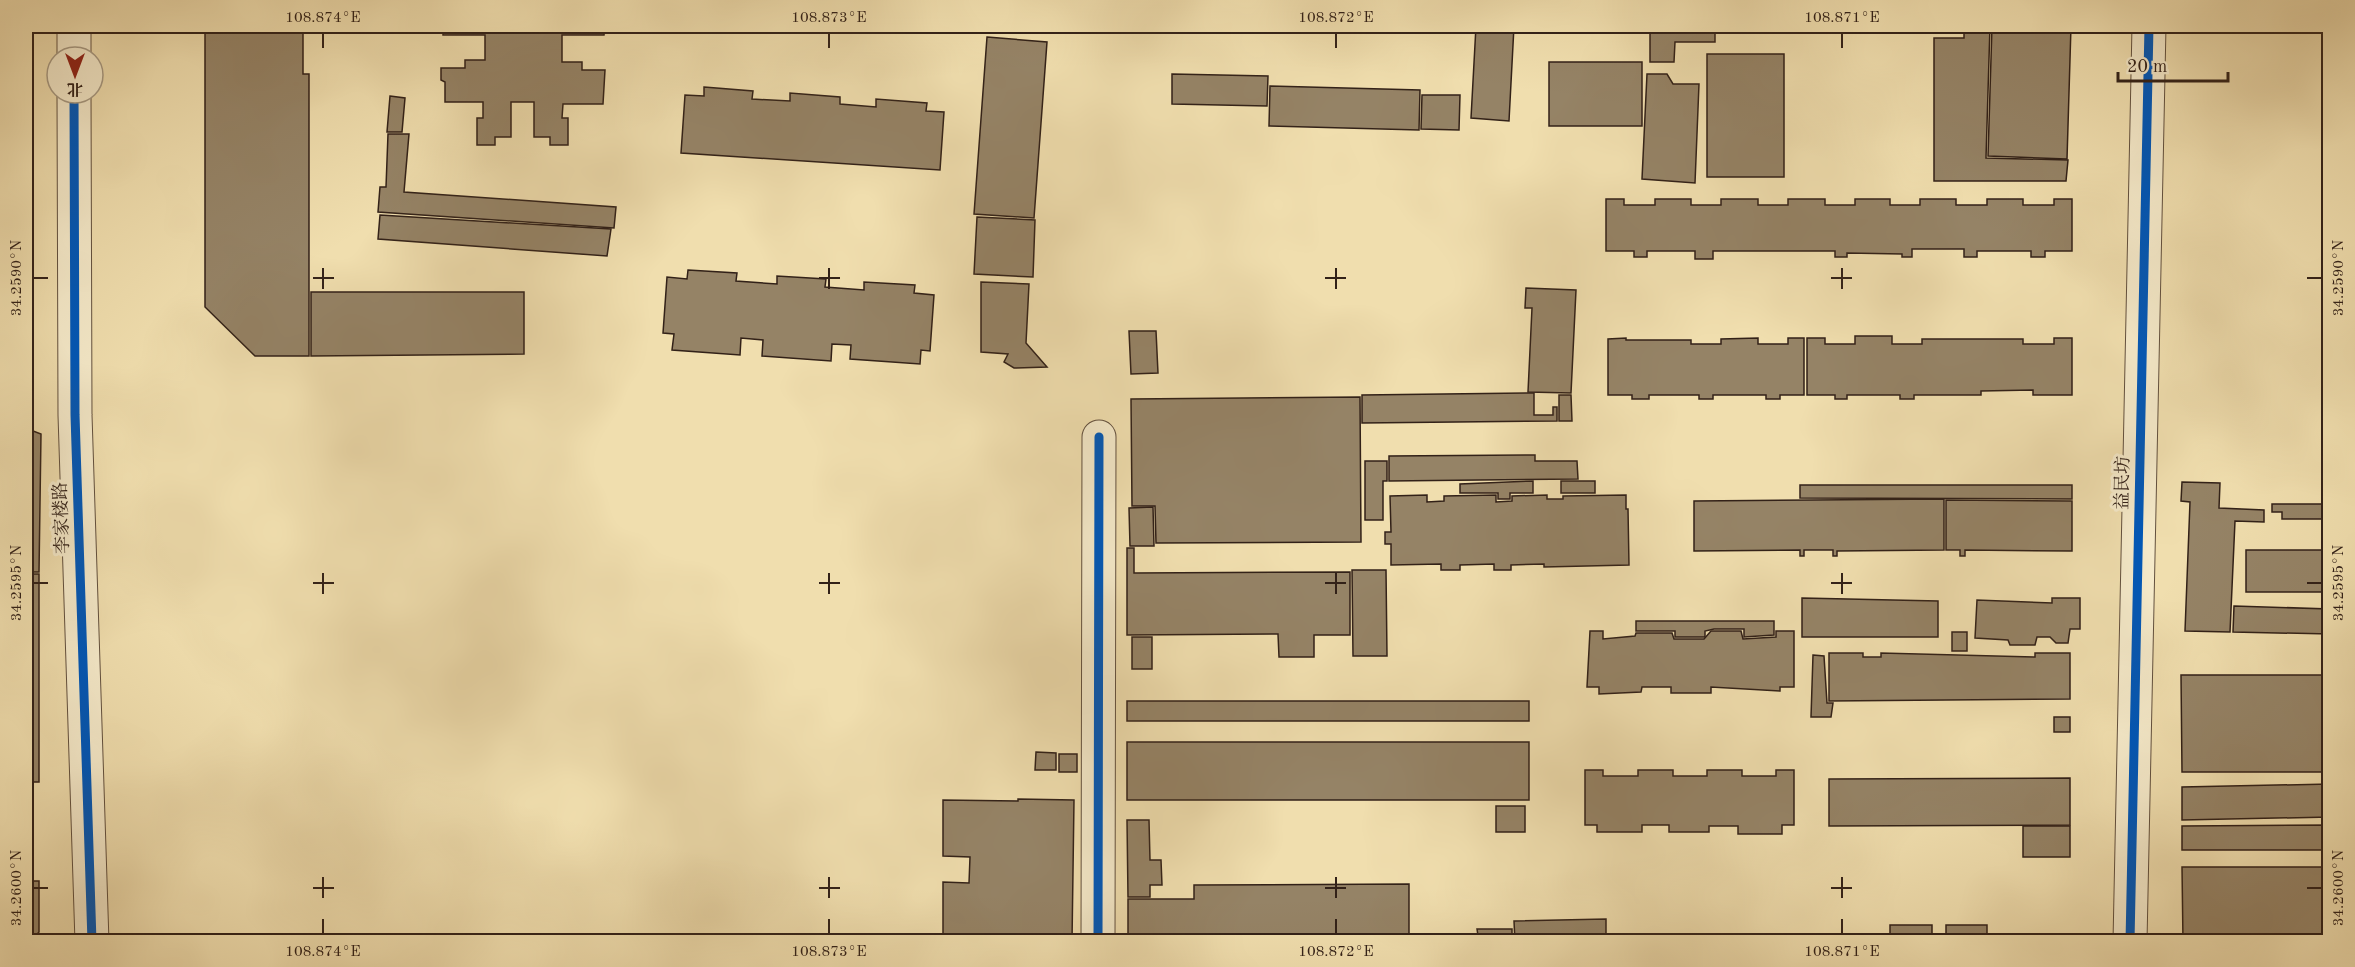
<svg xmlns="http://www.w3.org/2000/svg" width="2355" height="967" font-family="'Old Standard TT','Noto Serif SC',serif">
  <rect width="100%" height="100%" fill="#f0deae"/>
  <filter id="stains"><feTurbulence type="fractalNoise" baseFrequency=".00333" numOctaves="4"/><feColorMatrix values="0 0 0 0 .2 0 0 0 0 .09 0 0 0 0 .02 0 0 0 .5 -.17"/></filter>
  <radialGradient id="worn" r=".72"><stop offset=".6" stop-color="#630" stop-opacity="0"/><stop offset="1" stop-color="#630" stop-opacity=".3"/></radialGradient>
  <!-- building -->
  <g fill="#958366" stroke="#322118" stroke-width="1.5">
    <polygon points="205,26 303,26 303,74 309,74 309,356 255,356 205,307"/>
    <polygon points="443,26 605,26 604,35 562,35 562,62 582,62 582,70 605,70 603,104 563,104 562,118 568,118 568,145 550,145 550,137 534,137 534,102 511,102 511,137 495,137 495,145 477,145 477,118 483,118 483,102 445,102 445,82 441,80 441,68 465,68 465,60 485,60 485,35 443,35"/>
    <polygon points="1476,26 1514,26 1509,121 1471,118"/>
    <polygon points="1650,26 1715,26 1715,42 1675,42 1674,62 1650,62"/>
    <polygon points="1964,26 1990,26 1986,158 2068,160 2066,181 1934,181 1934,38 1964,38"/>
    <polygon points="1992,26 2071,26 2067,159 1988,156"/>
    <polygon points="987,37 1047,42 1034,218 974,214"/>
    <rect x="1707" y="54" width="77" height="123"/>
    <rect x="1549" y="62" width="93" height="64"/>
    <polygon points="1172,74 1268,76 1267,106 1172,104"/>
    <polygon points="1647,74 1667,74 1673,84 1699,84 1695,183 1642,179"/>
    <polygon points="1270,86 1420,90 1419,130 1269,126"/>
    <polygon points="704,87 753,91 752,99 790,101 790,93 840,97 840,104 876,107 876,99 927,103 926,111 944,112 940,170 681,153 685,95 704,96"/>
    <polygon points="1422,95 1460,95 1459,130 1421,129"/>
    <polygon points="390,96 405,98 402,132 387,132"/>
    <polygon points="388,134 409,134 404,192 616,207 614,228 378,212 380,187 386,187"/>
    <polygon points="1606,199 1624,199 1624,205 1655,205 1655,199 1691,199 1691,205 1721,205 1721,199 1758,199 1758,205 1788,205 1788,199 1825,199 1825,205 1855,205 1855,199 1890,199 1890,205 1920,205 1920,199 1956,199 1956,205 1987,205 1987,199 2023,199 2023,205 2054,205 2054,199 2072,199 2072,251 2045,251 2045,257 2031,257 2031,251 1977,251 1977,257 1964,257 1964,249 1912,249 1912,257 1902,257 1902,254 1847,253 1847,257 1835,257 1835,251 1713,251 1713,259 1695,259 1695,251 1647,251 1647,257 1634,257 1634,251 1606,251"/>
    <polygon points="380,215 611,229 607,256 378,239"/>
    <polygon points="977,217 1035,220 1033,277 974,274"/>
    <rect x="26" y="231" width="1" height="133"/>
    <polygon points="688,270 737,273 736,281 777,284 777,276 826,279 825,287 864,290 864,282 915,285 914,293 934,295 930,351 921,350 920,364 850,359 851,345 832,344 831,361 762,356 763,340 741,338 740,355 672,350 674,334 663,333 667,277 687,279"/>
    <polygon points="981,282 1029,284 1026,343 1047,367 1014,368 1004,362 1008,354 981,352"/>
    <polygon points="1526,288 1576,290 1571,393 1528,392 1532,308 1525,308"/>
    <polygon points="311,292 524,292 524,354 311,356"/>
    <polygon points="1129,331 1156,331 1158,373 1131,374"/>
    <polygon points="1855,336 1892,336 1892,344 1922,344 1922,339 2023,339 2023,344 2054,344 2054,338 2072,338 2072,395 2033,395 2033,390 1981,391 1981,395 1914,395 1914,399 1900,399 1900,395 1847,395 1847,399 1835,399 1835,395 1807,395 1807,338 1825,338 1825,344 1855,344"/>
    <polygon points="1626,338 1626,340 1691,340 1691,344 1721,344 1721,339 1758,338 1758,344 1788,344 1788,338 1804,338 1804,395 1780,395 1780,399 1766,399 1766,395 1713,395 1713,399 1699,399 1699,395 1649,395 1649,399 1632,399 1632,395 1608,395 1608,339"/>
    <polygon points="1534,393 1534,415 1553,415 1553,407 1557,407 1557,421 1362,423 1362,395"/>
    <polygon points="1559,395 1571,395 1572,421 1559,421"/>
    <polygon points="1360,397 1361,542 1156,543 1155,506 1132,506 1131,399"/>
    <polygon points="26,407 33,407 33,431 41,434 39,572 26,572"/>
    <polygon points="1535,455 1535,461 1577,461 1578,479 1389,481 1389,456"/>
    <polygon points="1365,461 1387,461 1387,481 1383,481 1383,520 1365,520"/>
    <polygon points="1533,481 1533,493 1510,493 1510,499 1498,499 1498,493 1460,493 1460,484"/>
    <rect x="1561" y="481" width="34" height="12"/>
    <polygon points="2182,482 2220,483 2219,508 2264,510 2264,522 2235,521 2230,632 2185,631 2190,502 2181,501"/>
    <polygon points="1800,485 2072,485 2072,499 1800,498"/>
    <polygon points="1427,495 1427,502 1444,501 1444,496 1496,495 1496,502 1512,501 1512,496 1547,495 1547,499 1563,499 1563,496 1626,495 1626,509 1628,509 1629,565 1544,567 1544,564 1511,565 1511,570 1494,570 1494,564 1460,565 1460,570 1441,570 1441,564 1391,565 1391,544 1385,544 1385,532 1391,532 1390,496"/>
    <polygon points="1944,499 1944,550 1837,551 1837,556 1833,556 1833,550 1804,550 1804,556 1800,556 1800,550 1694,551 1694,501"/>
    <polygon points="1946,500 2072,501 2072,551 1965,550 1965,556 1960,556 1960,550 1946,550"/>
    <polygon points="2272,504 2330,504 2330,519 2282,519 2282,512 2272,512"/>
    <polygon points="1153,507 1154,546 1130,546 1129,508"/>
    <polygon points="1127,548 1134,548 1134,573 1350,572 1350,635 1314,635 1314,657 1279,657 1278,634 1127,635"/>
    <rect x="2246" y="550" width="84" height="42"/>
    <polygon points="1352,570 1386,570 1387,656 1353,656"/>
    <polygon points="26,574 39,574 39,782 27,782 27,810"/>
    <polygon points="1802,598 1938,601 1938,637 1802,637"/>
    <polygon points="2052,598 2080,598 2080,629 2070,629 2068,643 2056,643 2050,637 2037,637 2035,645 2010,645 2008,640 1975,638 1977,600 2052,603"/>
    <polygon points="2234,606 2330,609 2330,634 2233,632"/>
    <polygon points="1636,621 1774,621 1774,635 1744,637 1744,629 1714,629 1705,631 1705,637 1675,637 1675,631 1636,631"/>
    <polygon points="1590,631 1603,631 1603,639 1635,636 1636,633 1672,633 1674,639 1704,639 1711,631 1741,631 1743,639 1776,637 1776,631 1794,631 1794,687 1780,687 1780,691 1711,687 1711,693 1671,693 1671,687 1642,687 1641,692 1599,694 1599,687 1587,687"/>
    <rect x="1952" y="632" width="15" height="19"/>
    <rect x="1132" y="637" width="20" height="32"/>
    <polygon points="1829,653 1863,653 1863,657 1881,657 1881,653 2035,657 2035,653 2070,653 2070,699 1829,701"/>
    <polygon points="1813,655 1824,656 1827,703 1833,703 1831,717 1811,717"/>
    <polygon points="2181,675 2330,675 2330,772 2182,772"/>
    <rect x="1127" y="701" width="402" height="20"/>
    <rect x="2054" y="717" width="16" height="15"/>
    <rect x="1127" y="742" width="402" height="58"/>
    <polygon points="1036,752 1056,753 1056,770 1035,770"/>
    <rect x="1059" y="754" width="18" height="18"/>
    <polygon points="1585,770 1603,770 1603,776 1638,776 1638,770 1673,770 1673,776 1707,776 1707,770 1742,770 1742,776 1776,776 1776,770 1794,770 1794,825 1782,825 1782,834 1738,834 1738,826 1709,826 1709,832 1669,832 1669,825 1642,825 1642,832 1597,832 1597,825 1585,825"/>
    <polygon points="2070,778 2070,825 1829,826 1829,779"/>
    <polygon points="2330,784 2330,817 2182,820 2182,787"/>
    <polygon points="1018,799 1074,800 1072,942 1018,941 1018,937 1000,937 999,942 943,941 943,882 969,883 970,857 943,856 943,800 1018,801"/>
    <rect x="1496" y="806" width="29" height="26"/>
    <polygon points="1127,820 1149,820 1150,860 1161,860 1162,885 1150,885 1150,897 1128,897"/>
    <polygon points="2330,825 2330,850 2182,850 2182,826"/>
    <rect x="2023" y="826" width="47" height="31"/>
    <polygon points="26,851 27,881 39,881 39,932 30,942 26,942"/>
    <polygon points="2182,867 2330,867 2330,942 2183,942"/>
    <polygon points="1409,884 1409,942 1128,942 1128,899 1194,899 1194,885"/>
    <polygon points="1606,919 1606,942 1515,942 1514,921"/>
    <rect x="1890" y="925" width="42" height="17"/>
    <rect x="1946" y="925" width="41" height="17"/>
    <polygon points="1477,929 1512,929 1512,942 1479,942"/>
  </g>
  <g fill="none" stroke-linecap="round" stroke-linejoin="round">
    <!-- minor casing -->
    <g stroke="#62503e" stroke-width="35">
      <g id="minor">
        <polyline points="74,26 74,57"/>
        <polyline points="74,93 75,415 92,942"/>
        <polyline points="1098,942 1099,437"/>
      </g>
    </g>
    <!-- tertiary casing -->
    <g stroke="#62503e" stroke-width="35">
      <polyline id="tertiary" points="2130,942 2149,26"/>
    </g>
    <!-- minor -->
    <use href="#minor" stroke="#f5eaca" stroke-width="33"/>
    <!-- tertiary -->
    <use href="#tertiary" stroke="#f5eaca" stroke-width="33"/>
    <!-- cycleway casing -->
    <g stroke="#f5eaca" stroke-width="13">
      <g id="cycleway">
        <polyline points="74,93 75,415 92,942"/>
        <polyline points="1098,942 1099,437"/>
        <polyline points="2130,942 2149,26"/>
      </g>
    </g>
    <!-- cycleway -->
    <use href="#cycleway" stroke="#0057b8" stroke-width="9"/>
  </g>
  <!-- ticks -->
  <path fill="none" stroke="#322118" stroke-width="2" d="M 323,33 L 323,48M 829,33 L 829,48M 1336,33 L 1336,48M 1842,33 L 1842,48M 323,268 L 323,289M 829,268 L 829,289M 1336,268 L 1336,289M 1842,268 L 1842,289M 33,278 L 48,278M 313,278 L 334,278M 819,278 L 840,278M 1325,278 L 1346,278M 1831,278 L 1852,278M 2307,278 L 2322,278M 323,573 L 323,594M 829,573 L 829,594M 1336,573 L 1336,594M 1842,573 L 1842,594M 33,583 L 48,583M 313,583 L 334,583M 819,583 L 840,583M 1325,583 L 1346,583M 1831,583 L 1852,583M 2307,583 L 2322,583M 323,877 L 323,898M 829,877 L 829,898M 1336,877 L 1336,898M 1842,877 L 1842,898M 33,888 L 48,888M 313,888 L 334,888M 819,888 L 840,888M 1325,888 L 1346,888M 1831,888 L 1852,888M 2307,888 L 2322,888M 323,919 L 323,934M 829,919 L 829,934M 1336,919 L 1336,934M 1842,919 L 1842,934"/>
  <g text-anchor="middle" dominant-baseline="central" stroke-width="6" stroke-linejoin="round" paint-order="stroke">
    <!-- street labels -->
    <g font-size="18" fill="#322118" stroke="#f5eaca">
      <text transform="translate(2123 483) rotate(-89)">益民坊</text>
      <text transform="translate(62 518) rotate(-92)">李家楼路</text>
    </g>
  </g>
  <!-- margin -->
  <rect width="2355" height="967" fill="none" stroke="#f0deae" stroke-width="66"/>
  <!-- north arrow -->
  <g transform="translate(75 75) rotate(180)"><circle r="28" fill="#f5eaca" stroke="#a79a83" stroke-width="1.5"/>
  <path d="M0-4.5L10 22L0 15L-10 22Z" fill="#8f2418"/>
  <text y="-9" font-size="16" font-weight="bold" text-anchor="middle" fill="#322118">北</text>
  </g>
  <!-- scale -->
  <path d="M2118 72v9h110v-9" fill="none" stroke="#322118" stroke-width="3"/>
  <text x="2127" y="72" font-size="18" fill="#322118" stroke="#f5eaca" stroke-width="4.5" paint-order="stroke">20 m</text>
  <rect x="33" y="33" width="2289" height="901" fill="none" stroke="#322118" stroke-width="2"/>
  <g font-size="15" text-anchor="middle" fill="#322118">
    <text x="323" y="22">108.874°E</text>
    <text x="829" y="22">108.873°E</text>
    <text x="1336" y="22">108.872°E</text>
    <text x="1842" y="22">108.871°E</text>
    <text transform="translate(2338 278) rotate(-90)" y="5">34.2590°N</text>
    <text transform="translate(16 278) rotate(-90)" y="5">34.2590°N</text>
    <text transform="translate(2338 583) rotate(-90)" y="5">34.2595°N</text>
    <text transform="translate(16 583) rotate(-90)" y="5">34.2595°N</text>
    <text transform="translate(2338 888) rotate(-90)" y="5">34.2600°N</text>
    <text transform="translate(16 888) rotate(-90)" y="5">34.2600°N</text>
    <text x="323" y="956">108.874°E</text>
    <text x="829" y="956">108.873°E</text>
    <text x="1336" y="956">108.872°E</text>
    <text x="1842" y="956">108.871°E</text>
  </g>
  <rect width="100%" height="100%" filter="url(#stains)"/>
  <rect width="100%" height="100%" fill="url(#worn)"/>
</svg>
